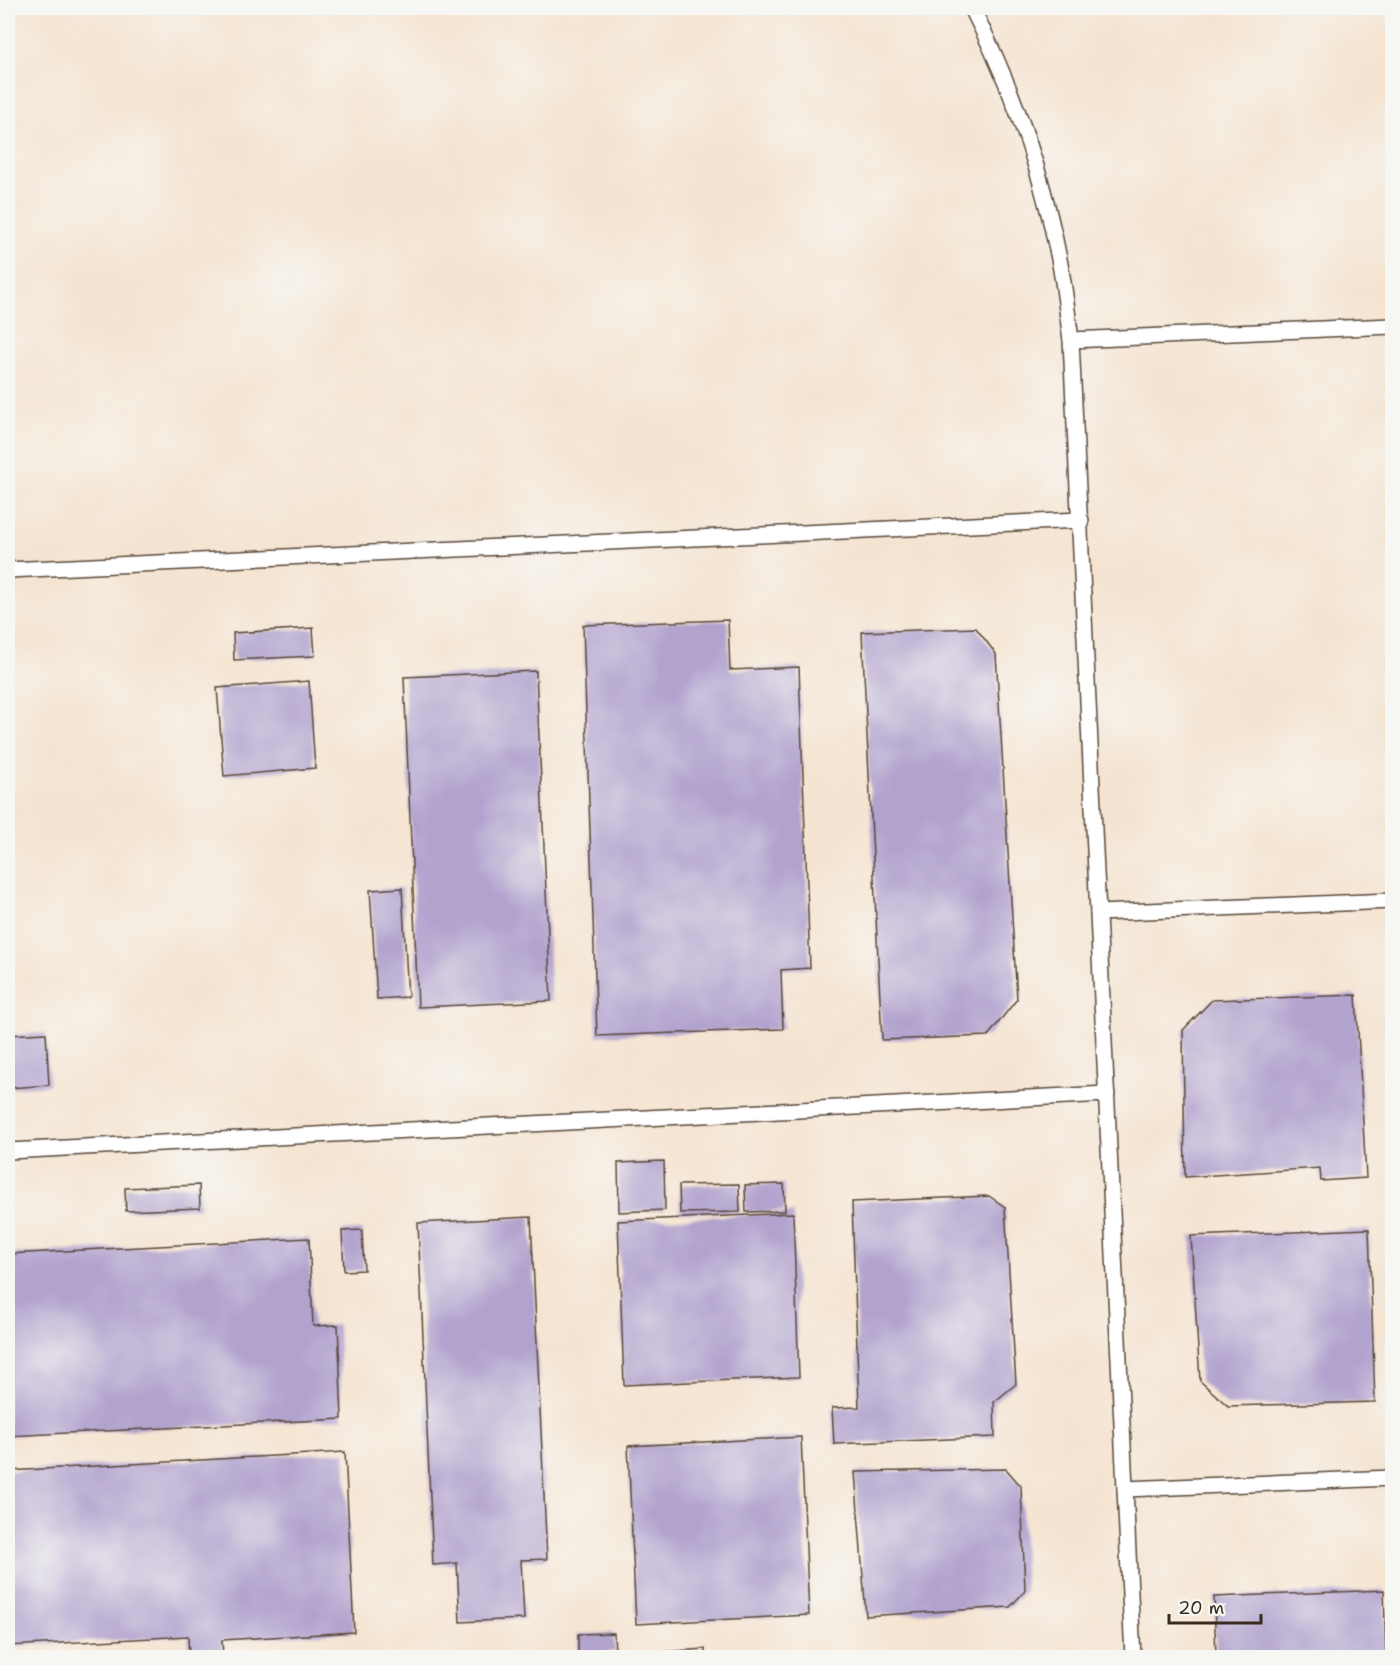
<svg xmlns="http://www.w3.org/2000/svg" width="1400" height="1665" font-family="'Shantell Sans',sans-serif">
  <rect width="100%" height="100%" fill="#f6f6f2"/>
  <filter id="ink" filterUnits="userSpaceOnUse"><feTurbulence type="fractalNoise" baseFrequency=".0167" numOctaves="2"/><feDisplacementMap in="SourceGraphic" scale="12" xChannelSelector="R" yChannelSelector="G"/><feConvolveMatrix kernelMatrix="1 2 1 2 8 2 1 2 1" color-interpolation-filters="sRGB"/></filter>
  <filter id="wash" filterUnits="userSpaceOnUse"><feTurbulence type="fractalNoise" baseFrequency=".008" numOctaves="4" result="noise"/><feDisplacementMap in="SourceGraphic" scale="24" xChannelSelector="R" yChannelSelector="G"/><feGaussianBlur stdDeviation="1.35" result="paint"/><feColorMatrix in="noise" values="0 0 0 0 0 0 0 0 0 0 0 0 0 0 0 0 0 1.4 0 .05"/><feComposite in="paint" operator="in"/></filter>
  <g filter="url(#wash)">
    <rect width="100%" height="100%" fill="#f5e4d1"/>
    <g id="blocks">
      <!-- building -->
      <g fill="#b1a2ce">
        <polygon points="728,620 730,670 799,667 810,968 781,970 783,1029 597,1036 583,625"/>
        <polygon points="313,628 315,656 234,660 233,633"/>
        <polygon points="976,628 996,654 1017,999 988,1036 882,1040 862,632"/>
        <polygon points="536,671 551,1001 418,1007 404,677"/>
        <polygon points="309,681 315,768 224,776 217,688"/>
        <polygon points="402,888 408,997 377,999 370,890"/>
        <polygon points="1356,995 1366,1178 1321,1181 1320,1168 1185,1177 1183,1030 1212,1000"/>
        <polygon points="46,1033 49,1085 10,1088 8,1035"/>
        <polygon points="664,1161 665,1210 619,1212 618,1163"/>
        <polygon points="739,1184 740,1212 680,1213 679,1185"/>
        <polygon points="784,1184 785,1211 746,1212 745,1185"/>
        <polygon points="199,1185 200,1208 126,1211 125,1188"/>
        <polygon points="989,1196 1005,1207 1016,1384 994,1402 995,1437 834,1444 832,1408 859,1407 852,1202"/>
        <polygon points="793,1213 799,1377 624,1385 618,1221"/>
        <polygon points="531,1217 547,1559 521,1560 524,1619 460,1622 457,1563 433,1565 418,1223"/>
        <polygon points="1369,1229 1375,1402 1228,1406 1200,1381 1191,1236"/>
        <polygon points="362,1230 364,1270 344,1271 342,1231"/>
        <polygon points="309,1238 313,1326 338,1325 342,1419 8,1436 8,1254"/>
        <polygon points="801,1437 809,1615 636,1624 628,1446"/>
        <polygon points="345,1452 354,1632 222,1640 223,1657 213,1658 189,1658 188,1636 8,1646 8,1471"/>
        <polygon points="1006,1469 1021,1486 1025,1591 1010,1607 866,1616 855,1472"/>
        <polygon points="1384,1590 1386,1658 1216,1658 1214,1597"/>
        <polygon points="614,1633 615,1652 578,1654 578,1634"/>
        <polygon points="705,1649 705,1658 645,1658 644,1653"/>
      </g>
    </g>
  </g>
  <g filter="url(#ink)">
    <use href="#blocks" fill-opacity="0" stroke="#574639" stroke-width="1.5"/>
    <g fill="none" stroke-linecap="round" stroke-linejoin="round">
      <!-- service casing -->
      <g stroke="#574639" stroke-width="18">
        <g id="service">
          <path d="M 972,8 C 1011,85 1041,168 1058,254 C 1064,282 1067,311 1071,340 L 1133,1658"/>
          <polyline points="1071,340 1392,326"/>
          <polyline points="8,570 1081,520"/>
          <polyline points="1098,913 1392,901"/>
          <polyline points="8,1151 1107,1094"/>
          <polyline points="1125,1489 1392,1478"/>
        </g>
      </g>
      <!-- service -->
      <use href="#service" stroke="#fff" stroke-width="15"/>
    </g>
  </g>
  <!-- margin -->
  <rect width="1400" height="1665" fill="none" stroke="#f6f6f2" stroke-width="30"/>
  <!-- scale -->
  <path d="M1169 1614v9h92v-9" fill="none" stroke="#3b2a1e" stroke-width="3"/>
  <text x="1178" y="1614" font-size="18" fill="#3b2a1e" stroke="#f6f6f2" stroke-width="4.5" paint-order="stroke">20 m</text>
</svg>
